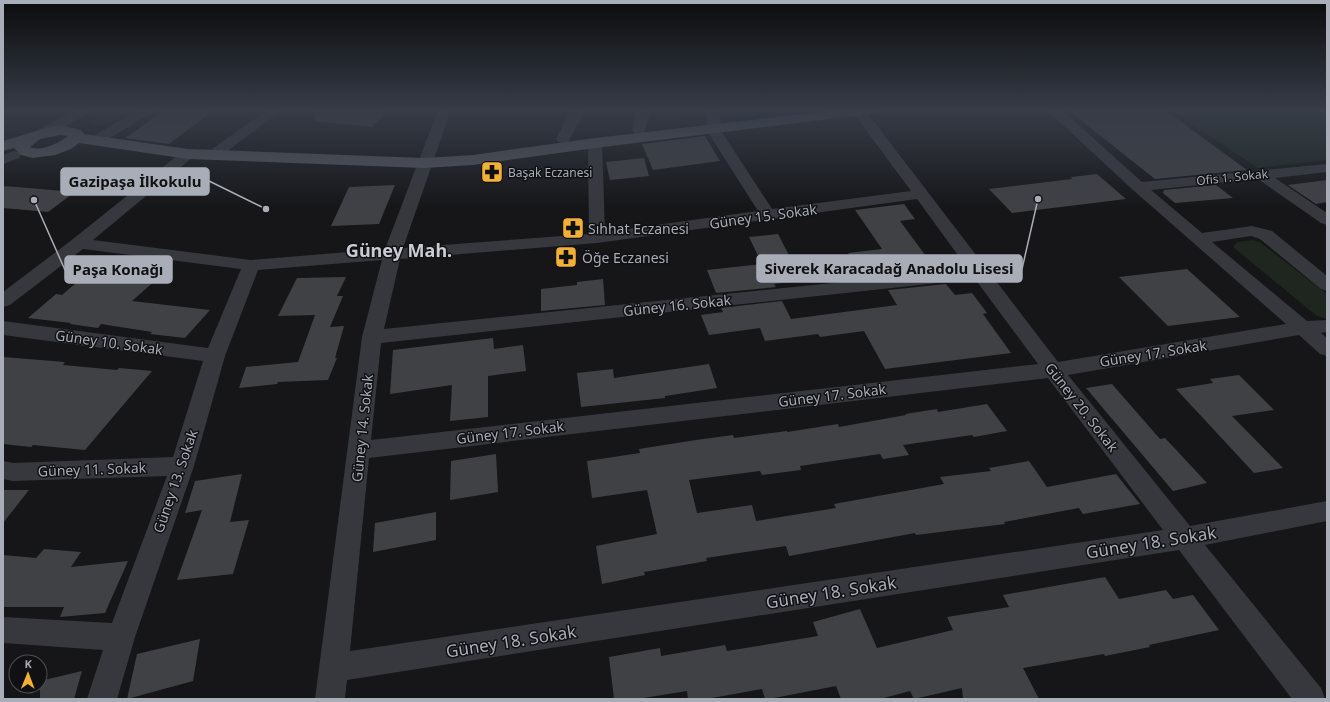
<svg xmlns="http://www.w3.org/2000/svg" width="1330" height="702" font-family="'Noto Sans',sans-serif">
  <rect width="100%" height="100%" fill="#161618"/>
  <!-- green -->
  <g fill="#1e261f">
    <path d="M 104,110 L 135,110 C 121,117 109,125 93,125 L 92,119 Z"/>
    <polygon points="655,110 707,110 705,114 663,120 652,112"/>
    <polygon points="1171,110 1327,110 1327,160 1258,168"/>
    <polygon points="1253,240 1261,243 1327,294 1327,319 1317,316 1233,247 1238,242"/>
  </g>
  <!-- building -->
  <g fill="#404145">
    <polygon points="165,110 214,110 169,144 125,138"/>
    <polygon points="315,110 389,110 372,127 314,121"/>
    <polygon points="1068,110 1165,110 1247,170 1155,179"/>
    <polygon points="705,136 720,161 653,170 642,144"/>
    <polygon points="644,158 649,176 610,180 606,162"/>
    <polygon points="1097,174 1126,199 1012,213 989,189 1072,179 1071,177"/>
    <polygon points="1327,180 1327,202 1316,204 1288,185"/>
    <polygon points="395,185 379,224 331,226 349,187"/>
    <polygon points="1216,185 1233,198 1175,203 1163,193 1164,190"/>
    <polygon points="3,186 17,187 75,192 48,212 3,208"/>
    <polygon points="904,204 915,219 900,221 937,271 815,282 814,279 774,284 776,287 716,293 707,270 762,264 749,237 778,234 793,263 851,258 848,253 882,249 855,210"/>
    <polygon points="99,263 166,271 132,301 210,310 185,338 150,334 152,332 101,324 98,328 70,324 71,323 28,318 56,294 62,295"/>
    <polygon points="1187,269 1240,317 1168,326 1119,277"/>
    <polygon points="346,277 337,296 343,296 330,327 344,326 335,358 337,358 328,380 278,382 277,384 239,388 246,367 298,362 315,315 278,316 297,278"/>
    <polygon points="603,279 605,305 541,311 541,289 577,285 577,282"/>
    <polygon points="946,284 955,295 972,293 987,313 983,314 1011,353 885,369 864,331 820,337 818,334 765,341 760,328 709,335 701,315 723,312 721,308 782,301 791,319 897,305 888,290"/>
    <polygon points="493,338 494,349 523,345 526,371 488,376 488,417 450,421 452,385 390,394 393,350"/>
    <polygon points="3,357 65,362 63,365 117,370 119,368 152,371 85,450 33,445 31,447 3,444"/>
    <polygon points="709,364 717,388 665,396 665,398 581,407 577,373 613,369 614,378"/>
    <polygon points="1239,375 1274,410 1232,416 1283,468 1254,473 1176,389 1213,383 1210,379"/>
    <polygon points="1112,384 1160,439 1165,438 1207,483 1173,491 1086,388"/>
    <polygon points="987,404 1007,431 974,437 972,435 903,445 909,455 883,459 880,454 800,466 801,470 762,475 760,471 689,480 697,513 752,505 756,521 836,508 834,504 944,484 940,477 991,471 989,468 1029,461 1047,487 1116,474 1140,504 1083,514 1079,508 1004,522 1005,524 916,535 915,533 789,556 786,546 706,558 707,561 644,572 645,575 602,584 596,546 657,534 647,490 592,498 587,461 640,453 639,449 696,440 733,435 734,438 787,431 787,432 838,424 839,427 906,415 905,414 937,409 938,412"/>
    <polygon points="496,454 498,492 450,500 451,461"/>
    <polygon points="242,474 230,522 249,520 233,574 177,580 202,510 185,513 195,481"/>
    <polygon points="3,490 29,490 3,523"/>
    <polygon points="436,512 436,540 373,552 375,523"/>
    <polygon points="44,549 81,552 71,567 128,561 105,613 60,617 64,607 3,607 3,555 36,558"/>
    <polygon points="1105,577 1119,599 1166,590 1173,599 1193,595 1219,630 1149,645 1150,647 1105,656 1104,654 1023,668 1039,699 963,699 962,688 914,699 910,691 880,699 841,699 836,686 769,699 765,699 762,689 706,699 688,699 687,691 637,699 614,699 609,657 660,648 661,656 725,645 727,651 818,636 813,622 860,609 877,648 953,630 947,617 1009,607 1003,595"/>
    <polygon points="200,639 193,681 127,699 137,654"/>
    <polygon points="82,671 74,699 40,699 40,681"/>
  </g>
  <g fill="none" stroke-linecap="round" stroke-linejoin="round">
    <!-- minor -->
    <g fill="#37383d" fill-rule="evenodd">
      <polygon points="75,110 91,110 89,113 48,136 43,137 38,136 36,133 38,130"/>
      <polygon points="137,110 153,110 151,113 100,144 95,145 90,144 88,141 90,138"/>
      <polygon points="267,110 282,110 218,158 213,159 208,158 206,155 208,152"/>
      <path d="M 438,110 L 451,110 L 403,248 L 589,234 L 588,143 L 590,140 L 595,139 L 600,140 L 602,143 L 605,232 L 758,211 L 706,129 L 707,120 L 706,110 L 719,110 L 721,120 L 720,129 L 772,209 L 911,191 L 852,111 L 853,110 L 865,110 L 1058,362 L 1286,324 L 1133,190 L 1050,113 L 1049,110 L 1062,110 L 1142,182 L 1327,164 L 1327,172 L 1275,178 L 1327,213 L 1327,225 L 1321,223 L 1258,179 L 1151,190 L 1202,233 L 1252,226 L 1272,231 L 1327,276 L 1327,291 L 1321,289 L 1260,239 L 1251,236 L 1212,242 L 1307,321 L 1327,320 L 1327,332 L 1321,333 L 1327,338 L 1327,356 L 1320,354 L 1299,335 L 1068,375 L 1190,526 L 1327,501 L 1327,521 L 1205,545 L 1321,688 L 1325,699 L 1292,699 L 1179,550 L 347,680 L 345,699 L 315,699 L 362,337 L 382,260 L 258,270 L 225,356 L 194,466 L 135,637 L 117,699 L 87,699 L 103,650 L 3,643 L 3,617 L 112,623 L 167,476 L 13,481 L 3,479 L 3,461 L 13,463 L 173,457 L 203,361 L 3,335 L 3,321 L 208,348 L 241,269 L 83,249 L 10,305 L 3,307 L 3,292 L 73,239 L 183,151 L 188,150 L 193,151 L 195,154 L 193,157 L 93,240 L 251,260 L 385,249 ZM 917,199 L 968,269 L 384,329 L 400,259 L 597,243 ZM 975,279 L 1038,364 L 371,440 L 381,343 ZM 1048,378 L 1163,530 L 350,651 L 369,458 Z"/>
      <polygon points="571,110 585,110 568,142 563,143 558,142 556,139"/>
      <polygon points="637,110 651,110 644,133 639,134 634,133 632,130"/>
      <polygon points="14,151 19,152 21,155 19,158 3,164 3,155"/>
    </g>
    <!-- major -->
    <path fill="#53555c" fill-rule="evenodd" d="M 837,110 L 877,110 L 875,113 L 870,114 L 595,148 L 473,165 L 424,168 L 188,159 L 79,143 L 71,149 L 55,155 L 33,158 L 21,155 L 14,148 L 3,151 L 3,141 L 39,130 L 60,125 L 81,130 L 84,134 L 188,149 L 424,158 L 473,155 L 595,138 ZM 60,135 L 68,136 C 59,143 41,152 30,147 L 40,139 Z"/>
  </g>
  <!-- sky -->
  <linearGradient id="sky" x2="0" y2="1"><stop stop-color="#0c0c0d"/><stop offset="0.53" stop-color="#363c48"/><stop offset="1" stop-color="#363c48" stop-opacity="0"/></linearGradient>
  <rect width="1330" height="208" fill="url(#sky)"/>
  <!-- icons -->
  <defs>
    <g id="pharmacy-square" transform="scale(1.15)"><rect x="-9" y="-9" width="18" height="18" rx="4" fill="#f2b134" stroke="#111113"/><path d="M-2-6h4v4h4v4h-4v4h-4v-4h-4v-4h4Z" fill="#111"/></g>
  </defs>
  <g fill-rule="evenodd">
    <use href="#pharmacy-square" x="492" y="172"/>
    <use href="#pharmacy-square" x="573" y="228"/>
    <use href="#pharmacy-square" x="566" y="257"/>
  </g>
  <g text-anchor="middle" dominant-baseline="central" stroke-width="3" stroke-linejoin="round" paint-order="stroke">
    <!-- far-poi labels -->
    <g font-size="12" fill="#a8adb8" stroke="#111113" text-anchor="start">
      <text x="508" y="172">Başak Eczanesi</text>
    </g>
    <!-- far-street labels -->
    <g font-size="12" fill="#a8adb8" stroke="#111113">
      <text transform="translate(1232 177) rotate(-6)">Ofis 1. Sokak</text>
    </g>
    <!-- street labels -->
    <g font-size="14" fill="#a8adb8" stroke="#111113">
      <text transform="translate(763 216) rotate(-8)">Güney 15. Sokak</text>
      <text transform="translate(677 305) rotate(-6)">Güney 16. Sokak</text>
      <text transform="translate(109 342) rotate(8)">Güney 10. Sokak</text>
      <text transform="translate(1153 353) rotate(-9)">Güney 17. Sokak</text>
      <text transform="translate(832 395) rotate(-7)">Güney 17. Sokak</text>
      <text transform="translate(1082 407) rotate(52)">Güney 20. Sokak</text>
      <text transform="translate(362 428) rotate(-84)">Güney 14. Sokak</text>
      <text transform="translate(510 432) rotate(-7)">Güney 17. Sokak</text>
      <text transform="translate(92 469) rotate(-2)">Güney 11. Sokak</text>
      <text transform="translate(175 481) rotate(-71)">Güney 13. Sokak</text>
    </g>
    <!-- poi labels -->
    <g font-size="14" fill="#a8adb8" stroke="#111113" text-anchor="start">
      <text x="588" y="228">Sıhhat Eczanesi</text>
      <text x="582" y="257">Öğe Eczanesi</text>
    </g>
    <!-- near-street labels -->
    <g font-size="17" fill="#a8adb8" stroke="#111113">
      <text transform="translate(1151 542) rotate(-9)">Güney 18. Sokak</text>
      <text transform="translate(831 592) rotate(-9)">Güney 18. Sokak</text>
      <text transform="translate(511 641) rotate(-9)">Güney 18. Sokak</text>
    </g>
    <!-- district labels -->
    <g font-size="18" font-weight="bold" fill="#c9ccd4" stroke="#111113">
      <text x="399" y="250">Güney Mah.</text>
    </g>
  </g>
  <!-- callouts -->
  <path fill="none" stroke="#a8adb8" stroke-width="1.5" d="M266 209L209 181M1038 199L1022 269M34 200L65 270"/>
  <g fill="#a8adb8" stroke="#111113" stroke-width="1.5">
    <circle cx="266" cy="209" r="4"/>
    <circle cx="1038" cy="199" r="4"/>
    <circle cx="34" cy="200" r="4"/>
  </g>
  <g fill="#a8adb8" stroke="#a8adb8" stroke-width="1.5">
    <rect x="61" y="168" width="148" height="27" rx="4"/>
    <rect x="757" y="255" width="265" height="27" rx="4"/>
    <rect x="65" y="256" width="107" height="27" rx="4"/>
  </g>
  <g font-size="15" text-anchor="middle" font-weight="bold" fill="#111">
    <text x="135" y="187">Gazipaşa İlkokulu</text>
    <text x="889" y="274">Siverek Karacadağ Anadolu Lisesi</text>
    <text x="118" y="275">Paşa Konağı</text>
  </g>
  <!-- border -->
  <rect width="1330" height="702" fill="none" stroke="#a8adb8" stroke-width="8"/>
  <!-- north arrow -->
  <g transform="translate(28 674) rotate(1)"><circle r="19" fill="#111113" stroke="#4d4f55"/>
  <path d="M0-3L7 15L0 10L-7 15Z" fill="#f2b134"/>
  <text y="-6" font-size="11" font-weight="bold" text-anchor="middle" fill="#a8adb8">K</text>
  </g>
</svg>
